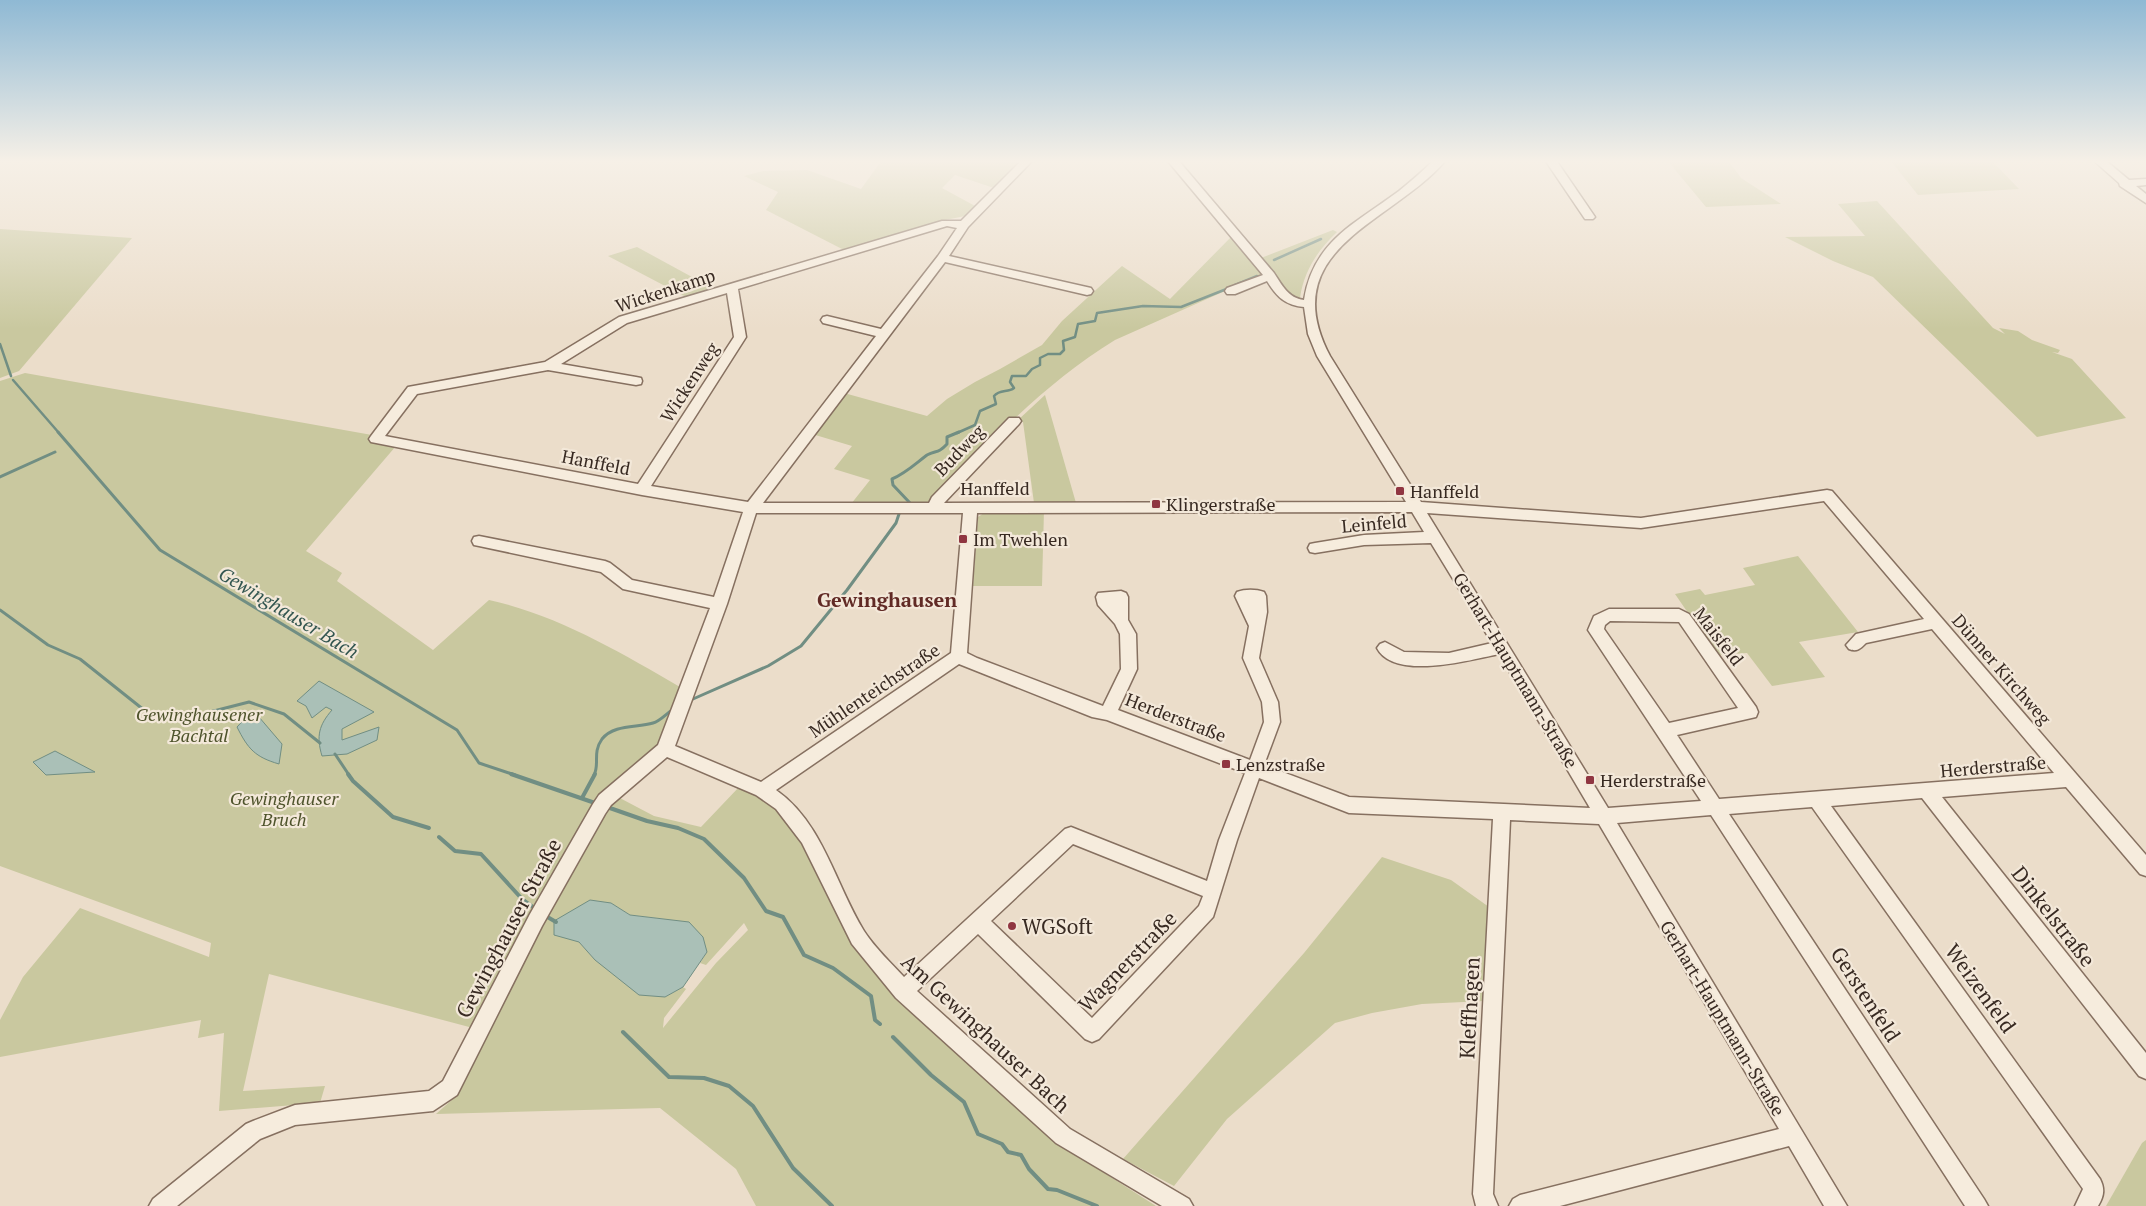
<svg xmlns="http://www.w3.org/2000/svg" width="2146" height="1206" font-family="'PT Serif',serif">
  <rect width="100%" height="100%" fill="#ebddca"/>
  <!-- green -->
  <g fill="#c9c89f" fill-rule="evenodd">
    <polygon points="882,160 1022,160 994,188 955,175 942,188 977,207 965,216 940,221 844,250 766,210 778,192 744,176 763,171 807,170 861,189"/>
    <polygon points="1667,160 1728,160 1741,178 1781,204 1706,207"/>
    <polygon points="1890,160 1991,160 2019,189 1918,195"/>
    <polygon points="1877,201 1993,328 2005,334 1999,328 2018,331 2032,340 2060,350 2058,353 2052,352 2072,359 2126,418 2037,437 1873,277 1833,261 1785,237 1865,236 1838,204"/>
    <polygon points="0,229 132,238 19,371 0,378"/>
    <path d="M 1333,230 L 1337,232 C 1317,251 1304,271 1300,298 L 1292,297 L 1261,258 Z"/>
    <path d="M 1232,236 L 1257,267 L 1261,275 L 1115,340 C 1044,383 987,446 928,503 L 851,504 L 870,480 L 834,469 L 852,446 L 812,434 L 844,393 L 927,416 L 947,399 L 975,382 L 1000,369 L 1042,345 L 1062,321 L 1122,266 L 1170,299 Z"/>
    <polygon points="637,247 714,289 686,297 608,256"/>
    <path d="M 25,373 L 372,435 L 369,440 L 396,446 L 306,551 L 342,573 L 337,581 L 433,650 L 489,600 C 557,615 620,652 680,687 L 670,721 L 660,744 L 609,787 L 473,1028 L 269,974 L 243,1091 L 325,1086 L 320,1103 L 219,1111 L 224,1033 L 198,1038 L 201,1020 L 0,1057 L 0,1020 L 23,977 L 80,908 L 209,957 L 211,943 L 0,866 L 0,381 Z"/>
    <polygon points="1045,395 1076,503 1034,503 1023,422 1017,421"/>
    <polygon points="1044,510 1042,586 973,586 978,517 984,513"/>
    <polygon points="1798,556 1858,632 1799,642 1825,677 1772,686 1747,653 1717,655 1675,594 1700,589 1705,595 1755,585 1743,568"/>
    <path d="M 740,786 L 766,797 L 802,838 L 852,946 L 906,1005 L 1059,1144 L 1156,1206 L 756,1206 L 736,1169 L 660,1108 L 436,1114 L 454,1098 L 537,934 L 600,820 L 616,796 L 654,816 L 701,827 ZM 611,903 L 630,915 L 663,919 L 707,952 L 700,963 L 706,965 L 744,923 L 748,930 L 716,963 L 663,1028 L 664,1018 L 686,989 L 683,987 L 665,997 L 595,960 L 579,942 Z"/>
    <polygon points="1382,857 1451,880 1489,907 1484,1001 1422,1004 1372,1013 1335,1023 1227,1119 1174,1186 1123,1159 1304,953"/>
    <polygon points="2146,1140 2146,1206 2106,1206 2142,1143"/>
  </g>
  <!-- water -->
  <g fill="#aac0b7" stroke="#718e83">
    <path d="M 319,681 L 374,712 L 342,729 L 342,740 L 379,727 L 377,740 L 347,754 L 322,756 C 316,736 319,725 332,710 L 326,707 L 312,718 L 306,706 L 297,701 Z"/>
    <path d="M 253,710 L 282,744 L 279,764 C 255,757 248,749 237,727 Z"/>
    <polygon points="55,751 95,772 46,775 33,762"/>
    <polygon points="590,900 611,903 630,915 689,922 703,937 707,952 683,987 665,997 639,995 595,960 579,942 554,935 554,921"/>
  </g>
  <g fill="none" stroke-linecap="round" stroke-linejoin="round">
    <!-- stream-far2 -->
    <g stroke="#718e83" stroke-width="2.5">
      <polyline points="1274,260 1321,239"/>
      <polyline points="1235,285 1257,276"/>
      <polyline points="0,344 11,376"/>
      <polyline points="13,380 59,433"/>
      <path d="M 957,433 L 975,425 L 980,411 L 996,404 L 994,396 C 1000,389 1008,393 1014,388 L 1010,382 L 1012,376 L 1026,376 L 1032,369 L 1040,365 L 1040,358 L 1048,354 L 1060,354 L 1064,350 L 1063,341 L 1075,337 L 1078,324 L 1095,321 L 1097,313 L 1143,306 L 1181,307 L 1229,288"/>
    </g>
    <!-- stream-far1 -->
    <g stroke="#718e83" stroke-width="3">
      <polyline points="58,432 160,550 457,730 479,763 515,775"/>
      <polyline points="0,477 55,452"/>
      <path d="M 910,503 L 893,485 L 892,479 C 906,473 915,464 927,455 C 936,450 938,454 947,444 L 947,437 L 959,432"/>
      <polyline points="0,610 48,645 80,659 149,714 198,715 249,702 284,714 320,743"/>
      <polyline points="693,699 768,666 801,646 847,590 896,523 900,511"/>
      <polyline points="335,754 349,775"/>
      <path d="M 594,775 C 600,764 592,753 602,739 C 614,724 637,728 653,723 C 660,721 666,714 672,710"/>
    </g>
    <!-- stream -->
    <g stroke="#718e83" stroke-width="4">
      <polyline points="348,774 353,781 393,817 429,828"/>
      <polyline points="511,774 595,803"/>
      <polyline points="582,798 595,774"/>
      <polyline points="607,807 647,821 678,828 704,839 744,878 766,911 783,917 804,955 833,968 871,996 875,1020 880,1024"/>
      <polyline points="439,837 455,851 481,854 522,899 537,910"/>
      <polyline points="544,915 556,922"/>
      <polyline points="623,1032 669,1077 704,1078 729,1086 753,1106 793,1168 832,1206"/>
      <polyline points="893,1037 931,1075 964,1102 978,1134 1002,1144 1008,1152 1021,1155 1029,1169 1048,1189 1057,1190 1097,1206"/>
    </g>
    <!-- minor casing -->
    <g stroke="#867060" stroke-width="3">
      <g id="minor">
        <path d="M 1022,160 L 1033,160 L 968,227 L 949,256 L 1091,288 L 1093,291 L 1091,294 L 1087,295 L 945,262 L 763,503 L 929,503 L 932,497 L 1009,418 L 1019,418 L 1021,421 L 1019,424 L 944,503 L 1406,502 L 1317,356 L 1308,334 L 1304,307 C 1285,305 1277,297 1267,281 L 1235,294 L 1227,294 L 1225,291 L 1227,288 L 1263,275 L 1167,160 L 1178,160 L 1274,273 C 1282,285 1288,298 1304,300 C 1313,241 1356,223 1399,191 C 1411,181 1423,171 1434,160 L 1446,160 C 1393,223 1273,248 1330,356 L 1421,502 L 1641,518 L 1827,490 L 1832,491 L 2146,855 L 2146,876 L 2140,874 L 2066,787 L 1942,797 L 2146,1053 L 2146,1079 L 2139,1076 L 1922,798 L 1831,806 L 2100,1179 C 2105,1189 2104,1196 2098,1206 L 2075,1206 L 2083,1189 L 1812,807 L 1729,814 L 1984,1199 L 1988,1206 L 1965,1206 L 1711,815 L 1617,823 L 1847,1206 L 1824,1206 L 1789,1146 L 1560,1206 L 1509,1206 L 1513,1199 L 1520,1195 L 1779,1129 L 1599,824 L 1510,820 L 1493,1194 L 1498,1206 L 1476,1206 L 1473,1194 L 1493,819 L 1349,813 L 1259,778 L 1237,840 L 1213,917 L 1099,1039 L 1092,1042 L 1085,1039 L 978,934 L 917,991 L 1070,1129 L 1189,1199 L 1193,1206 L 1162,1206 L 1056,1143 L 896,998 L 852,944 L 802,843 L 776,809 L 756,795 L 667,757 L 611,805 L 605,814 L 542,926 L 457,1095 L 433,1111 L 295,1125 L 260,1139 L 177,1206 L 149,1206 L 153,1199 L 246,1124 L 253,1121 L 295,1105 L 429,1091 L 443,1081 L 530,914 L 593,804 L 599,795 L 658,745 L 710,608 L 623,589 L 601,572 L 479,546 L 474,545 L 472,541 L 474,537 L 479,536 L 605,561 L 610,563 L 632,580 L 714,597 L 743,512 L 642,495 L 371,442 L 369,439 L 371,436 L 408,387 L 545,362 L 619,317 L 942,221 L 961,221 ZM 947,226 L 957,228 L 938,256 L 881,329 L 827,316 L 823,317 L 821,320 L 823,323 L 876,336 L 748,502 L 651,486 L 746,337 L 738,289 ZM 727,293 L 734,337 L 638,484 L 385,436 L 417,394 L 548,370 L 636,385 L 641,384 L 642,381 L 641,378 L 636,377 L 561,364 L 627,323 ZM 1824,501 L 1924,619 L 1856,634 L 1846,645 L 1849,649 C 1857,652 1860,649 1866,643 L 1932,629 L 2054,773 L 1719,799 L 1677,735 L 1756,717 L 1758,712 L 1756,707 L 1689,614 L 1679,609 L 1609,609 L 1594,616 L 1588,630 L 1701,801 L 1608,808 L 1427,513 L 1641,528 ZM 1412,512 L 1424,532 L 1364,535 L 1315,543 L 1310,544 L 1308,548 L 1310,552 L 1315,553 L 1364,545 L 1431,543 L 1492,643 L 1449,653 L 1404,652 L 1385,642 L 1380,644 L 1377,648 C 1394,681 1471,660 1499,654 L 1590,808 L 1349,797 L 1264,765 L 1280,722 L 1278,702 L 1259,658 L 1267,612 L 1266,596 L 1264,592 C 1256,589 1245,589 1237,592 L 1235,596 L 1249,626 L 1243,658 L 1262,702 L 1264,722 L 1250,760 L 1118,710 L 1137,669 L 1136,634 L 1128,620 L 1128,597 L 1126,593 L 1121,591 L 1098,593 L 1096,597 L 1098,605 L 1115,624 L 1120,634 L 1121,669 L 1103,706 L 977,658 L 967,653 L 977,513 ZM 756,513 L 963,513 L 951,653 L 761,782 L 675,746 L 727,604 ZM 1610,621 L 1679,622 L 1738,708 L 1669,723 L 1604,629 L 1605,625 ZM 959,664 L 1092,717 L 1107,720 L 1245,773 L 1219,840 L 1207,881 L 1071,827 L 1065,829 L 904,977 C 891,963 875,948 864,931 C 835,884 823,823 776,790 ZM 1073,844 L 1203,896 L 1199,906 L 1092,1018 L 991,921 Z"/>
        <polygon points="1545,160 1556,160 1595,217 1593,219 1585,219"/>
        <polygon points="2093,160 2105,160 2129,180 2146,179 2146,185 2136,186 2146,194 2146,203 2120,186 2119,183"/>
      </g>
    </g>
    <!-- minor -->
    <use href="#minor" fill="#f6ecdd" fill-rule="evenodd"/>
  </g>
  <!-- sky -->
  <linearGradient id="sky" x2="0" y2="1"><stop stop-color="#8fb9d4"/><stop offset="0.49" stop-color="#f6f0e7"/><stop offset="1" stop-color="#f6f0e7" stop-opacity="0"/></linearGradient>
  <rect width="2146" height="329" fill="url(#sky)"/>
  <!-- markers -->
  <g fill="#903641" stroke="#f3e8d9" stroke-width="2">
    <rect x="1395" y="486" width="10" height="10" rx="2.5"/>
    <rect x="1151" y="499" width="10" height="10" rx="2.5"/>
    <rect x="958" y="534" width="10" height="10" rx="2.5"/>
    <rect x="1221" y="759" width="10" height="10" rx="2.5"/>
    <rect x="1585" y="775" width="10" height="10" rx="2.5"/>
    <circle cx="1012" cy="926" r="5"/>
  </g>
  <g text-anchor="middle" dominant-baseline="central" stroke-width="4.5" stroke-linejoin="round" paint-order="stroke">
    <!-- street labels -->
    <g font-size="18" fill="#382a22" stroke="#f3e8d9">
      <text transform="translate(665 290) rotate(-18)">Wickenkamp</text>
      <text transform="translate(689 382) rotate(-57)">Wickenweg</text>
      <text transform="translate(959 450) rotate(-46)">Budweg</text>
      <text transform="translate(596 462) rotate(11)">Hanffeld</text>
      <text x="995" y="488">Hanffeld</text>
      <text transform="translate(1374 523) rotate(-5)">Leinfeld</text>
      <text transform="translate(1719 636) rotate(52)">Maisfeld</text>
      <text transform="translate(2002 669) rotate(49)">Dünner Kirchweg</text>
      <text transform="translate(1516 670) rotate(59)">Gerhart-Hauptmann-Straße</text>
      <text transform="translate(874 690) rotate(-34)">Mühlenteichstraße</text>
      <text transform="translate(1176 717) rotate(21)">Herderstraße</text>
      <text transform="translate(1993 766) rotate(-5)">Herderstraße</text>
      <text transform="translate(1723 1018) rotate(59)">Gerhart-Hauptmann-Straße</text>
    </g>
    <!-- poi labels -->
    <g font-size="18" fill="#382a22" stroke="#f3e8d9" text-anchor="start">
      <text x="1410" y="491">Hanffeld</text>
      <text x="1166" y="504">Klingerstraße</text>
      <text x="973" y="539">Im Twehlen</text>
      <text x="1236" y="764">Lenzstraße</text>
      <text x="1600" y="780">Herderstraße</text>
    </g>
    <!-- park labels -->
    <g font-size="18" font-style="italic" fill="#4e532b" stroke="#f3e8d9">
      <text x="199" y="714">Gewinghausener<tspan x="199" dy="21">Bachtal</tspan></text>
      <text x="284" y="798">Gewinghauser<tspan x="284" dy="21">Bruch</tspan></text>
    </g>
    <!-- water labels -->
    <g font-size="19" font-style="italic" fill="#335650" stroke="#f3e8d9">
      <text transform="translate(289 612) rotate(31)">Gewinghauser Bach</text>
    </g>
    <!-- quarter labels -->
    <g font-size="20" font-weight="bold" fill="#612a25" stroke="#f3e8d9">
      <text x="887" y="599">Gewinghausen</text>
    </g>
    <!-- near-street labels -->
    <g font-size="21" fill="#382a22" stroke="#f3e8d9">
      <text transform="translate(2054 916) rotate(52)">Dinkelstraße</text>
      <text transform="translate(508 928) rotate(-62)">Gewinghauser Straße</text>
      <text transform="translate(1127 961) rotate(-46)">Wagnerstraße</text>
      <text transform="translate(1981 988) rotate(54)">Weizenfeld</text>
      <text transform="translate(1866 994) rotate(57)">Gerstenfeld</text>
      <text transform="translate(1469 1008) rotate(-87)">Kleffhagen</text>
      <text transform="translate(986 1033) rotate(43)">Am Gewinghauser Bach</text>
    </g>
    <!-- near-poi labels -->
    <g font-size="21" fill="#382a22" stroke="#f3e8d9" text-anchor="start">
      <text x="1022" y="926">WGSoft</text>
    </g>
  </g>
</svg>
